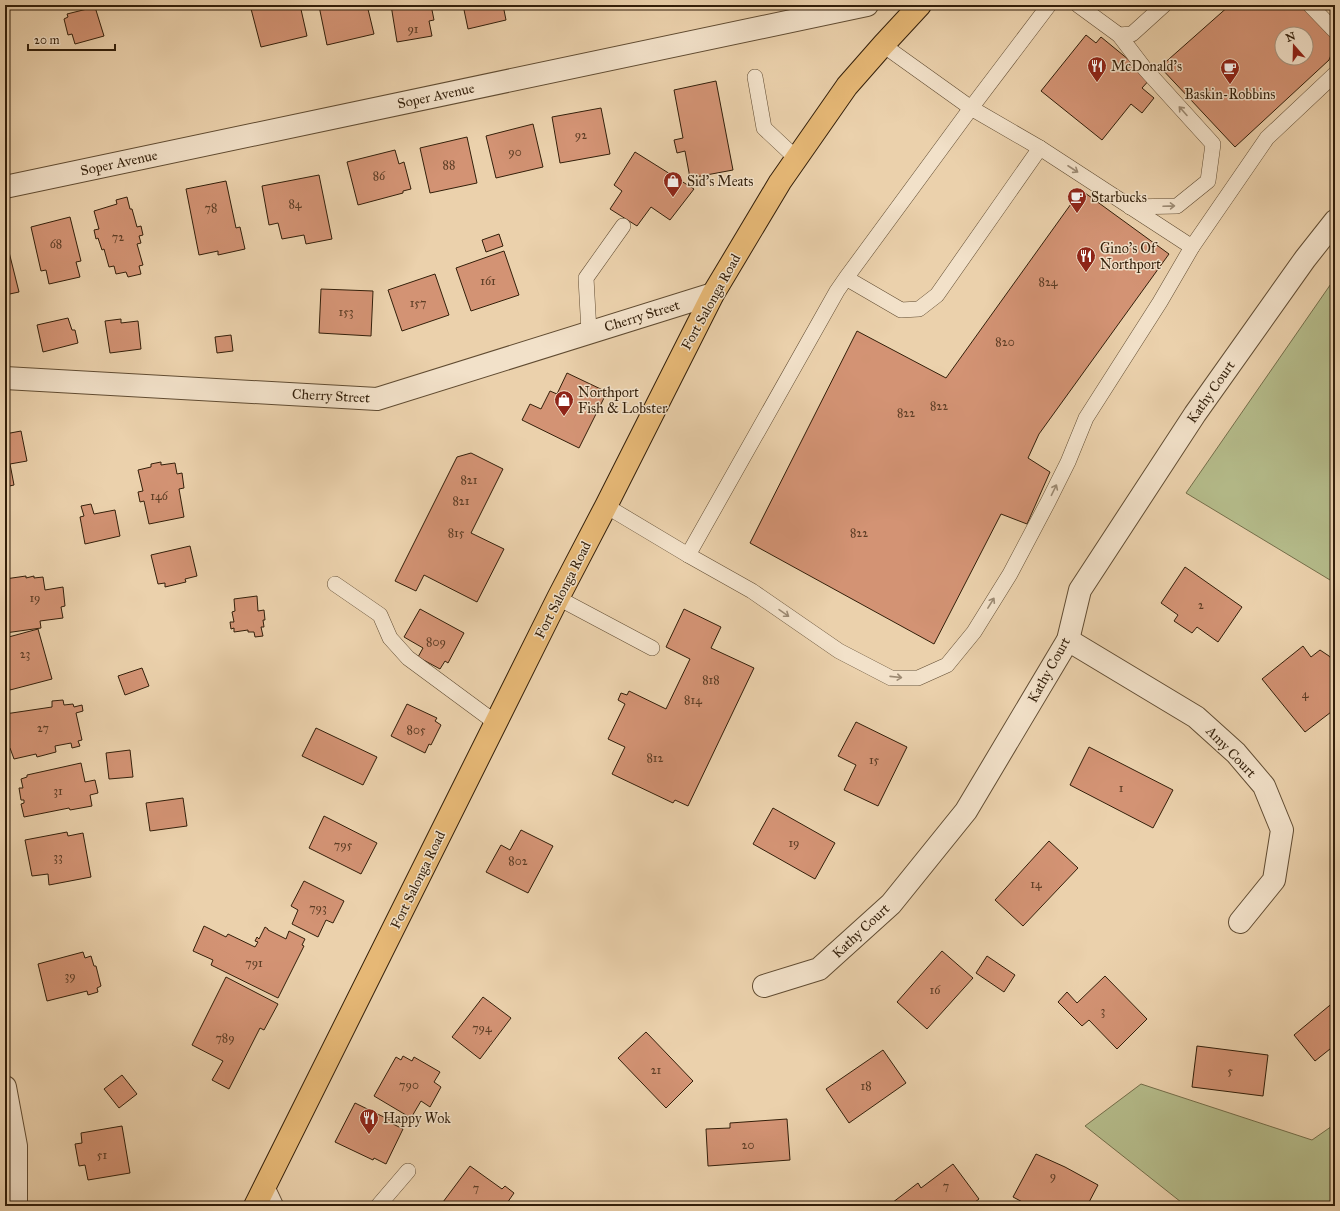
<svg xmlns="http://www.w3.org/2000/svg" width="1340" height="1211" font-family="'IM FELL Great Primer',serif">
  <rect width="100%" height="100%" fill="#ebd1ac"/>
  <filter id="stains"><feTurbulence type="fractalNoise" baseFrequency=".005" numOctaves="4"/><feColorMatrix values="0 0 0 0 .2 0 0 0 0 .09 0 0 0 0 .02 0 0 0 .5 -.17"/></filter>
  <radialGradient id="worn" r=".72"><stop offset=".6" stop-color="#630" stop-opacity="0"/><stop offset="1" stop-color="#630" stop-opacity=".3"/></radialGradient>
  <!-- green -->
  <g fill="#b5bc8b" stroke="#746e4a">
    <polygon points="1335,278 1335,583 1186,493"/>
    <polygon points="1141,1084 1312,1140 1335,1124 1335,1206 1186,1206 1085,1126"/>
  </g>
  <!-- building -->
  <g fill="#d39374" stroke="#331f0a" fill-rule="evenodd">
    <polygon points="250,5 300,5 307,36 261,47"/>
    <polygon points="323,5 367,5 374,34 327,45 319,6"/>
    <polygon points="391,5 431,5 434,20 429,21 432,36 397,42"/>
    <polygon points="463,5 503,5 506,20 468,29"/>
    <path d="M 1230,5 L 1305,5 L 1332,36 L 1335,45 L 1329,60 L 1235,147 L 1160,67 ZM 1282,34 L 1306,34 L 1306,58 L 1282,58 Z"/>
    <polygon points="95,7 104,36 75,44 72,34 68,35 64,19 68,17 67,14"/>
    <polygon points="1086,35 1096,43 1101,37 1151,78 1142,88 1154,98 1142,113 1131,104 1102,140 1041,91"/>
    <polygon points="716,81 733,170 690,178 685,151 677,153 674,140 683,138 674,90"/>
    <polygon points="601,108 610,154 560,163 552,117"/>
    <polygon points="533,124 543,167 496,178 486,136"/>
    <polygon points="467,137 477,183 430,193 420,148"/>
    <polygon points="395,150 399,164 404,162 411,189 403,191 403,193 358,205 347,162"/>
    <polygon points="635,152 694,189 670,220 651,207 637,226 610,209 622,191 614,185"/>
    <polygon points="319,175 332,239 306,244 304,235 282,239 278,223 269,225 262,186"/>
    <polygon points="226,181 236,228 240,227 245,249 218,255 218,251 199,255 186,189"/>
    <polygon points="1081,190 1169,254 1039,434 1028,458 1050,472 1027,524 1001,514 934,644 750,543 857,331 946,378"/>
    <polygon points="127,197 130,209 132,209 137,227 141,226 143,235 139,236 141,243 137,244 143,265 139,266 141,274 128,277 126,272 116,274 114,266 109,267 104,249 102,250 98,238 96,239 94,230 99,229 94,211 117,204 116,200"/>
    <polygon points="70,217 81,261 76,262 80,277 49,284 46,270 41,271 31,227"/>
    <polygon points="499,234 503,246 486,252 482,240"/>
    <polygon points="5,248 8,248 19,292 5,295"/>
    <polygon points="504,251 519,295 471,311 456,268"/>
    <polygon points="435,274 449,315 402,331 388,290"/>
    <polygon points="321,289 373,291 371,336 319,333"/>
    <polygon points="68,318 72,330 75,330 78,343 43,352 37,325"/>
    <polygon points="121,319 121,323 138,321 141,349 110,353 105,321"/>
    <polygon points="231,335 233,351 217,353 215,337"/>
    <polygon points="567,373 607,392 579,448 522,420 530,404 541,409 550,391 557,394"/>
    <polygon points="21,431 27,461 10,464 14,485 5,487 5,434"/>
    <polygon points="471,453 503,469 471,533 504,549 477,602 424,575 416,591 395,581 457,457"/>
    <polygon points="161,462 161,465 175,463 177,474 182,473 184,488 179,489 184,517 149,524 144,501 140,502 138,492 143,491 138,470 151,467 151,464"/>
    <polygon points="91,504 94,514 115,510 120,536 85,544 80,517 84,516 81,506"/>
    <polygon points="190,546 197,576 185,579 186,582 165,587 165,583 158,584 151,555"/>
    <polygon points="1185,567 1242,607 1218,642 1197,627 1192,633 1174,621 1178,615 1161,603"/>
    <polygon points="26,576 26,578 34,576 34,578 43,577 45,590 63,587 65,606 61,607 63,618 40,621 41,628 5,633 5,579"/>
    <polygon points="257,596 258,611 264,610 265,620 263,620 264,627 261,627 263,636 255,637 254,632 248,632 248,630 234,632 234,628 231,629 230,622 234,622 232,612 235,611 234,599"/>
    <polygon points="420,609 464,633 448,663 445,661 440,669 418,657 423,648 404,637"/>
    <polygon points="684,609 721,627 711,648 754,668 688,806 675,800 673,803 612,774 625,747 608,739 625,704 618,700 621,693 627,695 629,691 666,709 690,659 666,647"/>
    <polygon points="38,629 52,679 10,690 5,670 5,638"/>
    <polygon points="1303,646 1311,657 1320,650 1329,656 1335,663 1335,709 1305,732 1262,679"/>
    <polygon points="142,668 149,686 125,695 118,676"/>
    <polygon points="63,700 64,705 73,704 74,707 82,705 83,711 76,713 82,740 78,741 80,746 72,748 71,743 55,746 56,752 37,757 36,754 14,759 10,748 7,749 5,738 9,736 5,714 52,707 52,701"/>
    <polygon points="407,704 437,718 435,721 441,725 431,745 429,744 425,753 391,736"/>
    <polygon points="856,722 907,747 878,806 844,790 856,765 838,756"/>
    <polygon points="316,728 377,757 363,785 302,756"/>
    <polygon points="1089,747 1173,790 1153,828 1070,785"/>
    <polygon points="130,750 133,777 109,779 106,753"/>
    <polygon points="81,763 85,782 95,780 98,793 90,795 92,806 70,810 69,808 24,817 21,804 24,803 24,800 21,800 19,788 23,788 21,779 27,777 27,775"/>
    <polygon points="183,798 187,826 150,831 146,803"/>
    <polygon points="773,808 835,843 815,879 753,844"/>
    <polygon points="324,816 377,843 361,874 309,848"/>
    <polygon points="521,830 553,846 528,893 486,872 501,845 510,850"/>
    <polygon points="67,832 68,836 83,833 91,877 49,885 48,874 32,876 25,840"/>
    <polygon points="1049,841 1078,868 1023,926 995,900"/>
    <polygon points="304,881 344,901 333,923 326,920 318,937 292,924 298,910 291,906"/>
    <polygon points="204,926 226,937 228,934 255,947 258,942 255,941 257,937 259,939 265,927 268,929 268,930 286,939 289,931 305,939 302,945 304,946 278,998 211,965 213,960 193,951"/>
    <polygon points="942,951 973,978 927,1029 897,1002"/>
    <polygon points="83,952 85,958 91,956 94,966 96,966 101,986 97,988 98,992 88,995 87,991 47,1001 38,964"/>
    <polygon points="987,956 1015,975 1004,992 976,973"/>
    <polygon points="1105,976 1147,1019 1117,1049 1089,1020 1082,1026 1058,1002 1067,992 1077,1003"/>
    <polygon points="226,977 278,1004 264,1030 260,1028 229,1089 212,1080 223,1061 192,1045"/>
    <polygon points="483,997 511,1018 480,1059 452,1037"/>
    <polygon points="1335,1001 1335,1045 1315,1061 1294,1035"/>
    <polygon points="646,1032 693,1081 666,1108 618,1058"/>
    <polygon points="1197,1046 1268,1055 1263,1096 1192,1087"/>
    <polygon points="883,1050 906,1083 849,1123 826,1089"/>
    <polygon points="403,1056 412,1061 414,1057 440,1072 434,1082 441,1087 430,1107 421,1101 411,1118 374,1096 396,1057 401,1060"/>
    <polygon points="122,1075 137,1094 119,1108 104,1089"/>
    <polygon points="355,1103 394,1122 393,1124 403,1129 386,1164 374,1158 373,1160 335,1142"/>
    <polygon points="787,1119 790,1160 708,1166 706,1129 730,1128 730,1123"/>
    <polygon points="122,1126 130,1173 88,1180 85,1165 79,1166 75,1144 82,1143 81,1133"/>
    <polygon points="1036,1154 1065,1167 1098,1185 1087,1206 1030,1206 1013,1197"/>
    <polygon points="953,1164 979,1199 970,1206 888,1206 918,1183 921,1188"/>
    <polygon points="470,1166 502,1189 505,1186 514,1193 505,1206 440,1206"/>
  </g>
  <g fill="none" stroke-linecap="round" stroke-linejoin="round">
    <!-- service casing -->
    <g stroke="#614c32" stroke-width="16">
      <g id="service">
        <polyline points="1078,5 1119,35 1132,34 1164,5"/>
        <polyline points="1310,5 1335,31"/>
        <polyline points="1119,35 1145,69 1213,144 1208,181 1177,206 1130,207"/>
        <polyline points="883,45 971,108 1049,5"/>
        <polyline points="755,77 764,128 796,158"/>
        <polyline points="1040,148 1192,247"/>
        <polyline points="589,332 586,278 623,226"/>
        <polyline points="606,506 688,555 837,291 846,278 971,108 1040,148 937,295 919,309 901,310 846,278"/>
        <polyline points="688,555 752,591 839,651 891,678 918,678 947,665 974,632 1010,574 1048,502 1068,462 1086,418 1160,302 1192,247 1267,138 1335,74"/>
        <polyline points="335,584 380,615 390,638 408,658 496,723"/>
        <polyline points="558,598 652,648"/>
        <polyline points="378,1206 408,1171"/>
      </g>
    </g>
    <!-- minor casing -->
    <g stroke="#614c32" stroke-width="24">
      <g id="minor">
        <polyline points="5,187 867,5"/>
        <polyline points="5,378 377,399 713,294"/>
        <polyline points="1068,640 1196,717 1236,753 1264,786 1282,830 1274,880 1240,922"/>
        <polyline points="764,986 819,969 891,904 966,811 1068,640 1080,590 1195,414 1305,259 1335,221"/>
        <polyline points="5,1087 16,1146 16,1206"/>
        <polyline points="264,1189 272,1206"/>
      </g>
    </g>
    <!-- primary casing -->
    <g stroke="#331f0a" stroke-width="24">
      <polyline id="primary" points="255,1206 558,598 606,506 713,294 780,182 847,86 883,45 920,5"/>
    </g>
    <!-- service -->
    <use href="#service" stroke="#f2e1c9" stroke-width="15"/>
    <!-- minor -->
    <use href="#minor" stroke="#f2e1c9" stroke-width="22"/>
    <!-- primary -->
    <use href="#primary" stroke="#e6b876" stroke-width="22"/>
  </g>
  <!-- one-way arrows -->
  <defs><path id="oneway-shaft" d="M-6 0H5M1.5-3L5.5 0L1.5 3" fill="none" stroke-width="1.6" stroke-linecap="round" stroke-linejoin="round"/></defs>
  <g stroke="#9c8a73">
    <use href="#oneway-shaft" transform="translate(1183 111) rotate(-132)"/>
    <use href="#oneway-shaft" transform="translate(1073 169) rotate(33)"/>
    <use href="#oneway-shaft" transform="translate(1169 206) rotate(-2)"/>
    <use href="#oneway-shaft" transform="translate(1054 490) rotate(-64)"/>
    <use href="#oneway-shaft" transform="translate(991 603) rotate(-58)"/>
    <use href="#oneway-shaft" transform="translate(784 613) rotate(35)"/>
    <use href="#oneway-shaft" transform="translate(896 677) rotate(6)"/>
  </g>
  <!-- icons -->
  <defs>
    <g id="restaurant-pin" transform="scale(1)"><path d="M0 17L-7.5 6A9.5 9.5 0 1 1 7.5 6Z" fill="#8f2418" stroke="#f2e1c9"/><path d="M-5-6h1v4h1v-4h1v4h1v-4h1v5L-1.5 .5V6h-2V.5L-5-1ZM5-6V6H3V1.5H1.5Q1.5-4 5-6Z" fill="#fff"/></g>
    <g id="cafe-pin" transform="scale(1)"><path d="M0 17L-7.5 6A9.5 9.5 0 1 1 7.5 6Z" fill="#8f2418" stroke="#f2e1c9"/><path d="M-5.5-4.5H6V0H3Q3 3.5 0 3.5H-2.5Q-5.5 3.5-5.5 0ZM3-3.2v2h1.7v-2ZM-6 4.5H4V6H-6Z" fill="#fff"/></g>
    <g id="shop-pin" transform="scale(1)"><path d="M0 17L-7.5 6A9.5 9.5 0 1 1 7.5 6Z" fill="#8f2418" stroke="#f2e1c9"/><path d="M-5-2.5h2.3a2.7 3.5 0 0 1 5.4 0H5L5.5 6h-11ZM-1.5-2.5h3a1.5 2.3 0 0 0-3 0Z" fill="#fff"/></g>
  </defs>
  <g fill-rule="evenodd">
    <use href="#restaurant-pin" x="1097" y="66"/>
    <use href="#cafe-pin" x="1230" y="68"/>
    <use href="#shop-pin" x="673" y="181"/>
    <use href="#cafe-pin" x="1077" y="197"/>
    <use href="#restaurant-pin" x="1086" y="256"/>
    <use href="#shop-pin" x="564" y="400"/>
    <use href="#restaurant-pin" x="369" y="1118"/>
  </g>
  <g text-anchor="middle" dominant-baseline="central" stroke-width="3" stroke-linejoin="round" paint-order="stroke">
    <!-- number labels -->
    <g font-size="12" fill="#5b3c24">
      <text x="413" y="29">91</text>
      <text x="581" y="135">92</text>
      <text x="515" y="152">90</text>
      <text x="449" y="165">88</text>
      <text x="379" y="176">86</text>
      <text x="295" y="204">84</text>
      <text x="211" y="208">78</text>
      <text x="118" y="237">72</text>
      <text x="56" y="244">68</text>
      <text x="488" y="281">161</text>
      <text x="1048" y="282">824</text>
      <text x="418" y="303">157</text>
      <text x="346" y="312">153</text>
      <text x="1005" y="342">820</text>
      <text x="939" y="406">822</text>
      <text x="906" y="413">822</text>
      <text x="469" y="480">821</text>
      <text x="159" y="496">146</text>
      <text x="461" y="501">821</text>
      <text x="456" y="533">815</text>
      <text x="859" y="533">822</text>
      <text x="35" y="598">19</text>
      <text x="1201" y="605">2</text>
      <text x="436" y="642">809</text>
      <text x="25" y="654">23</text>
      <text x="711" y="680">818</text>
      <text x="1305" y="694">4</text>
      <text x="693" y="700">814</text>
      <text x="43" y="728">27</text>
      <text x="416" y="730">805</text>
      <text x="655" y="758">812</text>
      <text x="874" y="760">15</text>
      <text x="1121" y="788">1</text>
      <text x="58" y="791">31</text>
      <text x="794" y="843">19</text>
      <text x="343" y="845">795</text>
      <text x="58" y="857">33</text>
      <text x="518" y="861">802</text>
      <text x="1036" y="884">14</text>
      <text x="318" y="908">793</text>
      <text x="254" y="963">791</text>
      <text x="70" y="976">39</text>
      <text x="935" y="990">16</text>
      <text x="1103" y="1011">3</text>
      <text x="482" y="1028">794</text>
      <text x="225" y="1038">789</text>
      <text x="656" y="1070">21</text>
      <text x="1230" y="1071">5</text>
      <text x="409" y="1085">790</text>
      <text x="866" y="1086">18</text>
      <text x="748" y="1145">20</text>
      <text x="102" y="1155">51</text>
      <text x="1053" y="1176">9</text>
      <text x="946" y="1186">7</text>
      <text x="476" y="1188">7</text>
    </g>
    <!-- poi labels -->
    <g font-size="14" fill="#331f0a" stroke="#f2e1c9" text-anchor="start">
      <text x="1111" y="66">McDonald's</text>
      <text x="1230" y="94" text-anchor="middle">Baskin-Robbins</text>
      <text x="687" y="181">Sid's Meats</text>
      <text x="1091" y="197">Starbucks</text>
      <text x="1100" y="248">Gino's Of<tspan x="1100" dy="16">Northport</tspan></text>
      <text x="578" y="392">Northport<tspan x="578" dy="16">Fish &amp; Lobster</tspan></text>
      <text x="383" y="1118">Happy Wok</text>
    </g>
    <!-- street labels -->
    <g font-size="14" fill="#331f0a" stroke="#f2e1c9">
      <text transform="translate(436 96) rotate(-12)">Soper Avenue</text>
      <text transform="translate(119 163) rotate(-12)">Soper Avenue</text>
      <text transform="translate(711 302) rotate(-61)">Fort Salonga Road</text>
      <text transform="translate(642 316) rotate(-17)">Cherry Street</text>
      <text transform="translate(1211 392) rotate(-55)">Kathy Court</text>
      <text transform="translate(331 396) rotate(3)">Cherry Street</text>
      <text transform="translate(563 590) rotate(-63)">Fort Salonga Road</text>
      <text transform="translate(1049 670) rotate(-61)">Kathy Court</text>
      <text transform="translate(1231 752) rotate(46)">Amy Court</text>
      <text transform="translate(418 880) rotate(-64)">Fort Salonga Road</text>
      <text transform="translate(861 931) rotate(-43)">Kathy Court</text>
    </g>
  </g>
  <!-- margin -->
  <rect width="1340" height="1211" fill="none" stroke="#ebd1ac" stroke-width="20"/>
  <rect x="6" y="6" width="1328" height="1199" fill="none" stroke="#331f0a" stroke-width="2"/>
  <rect x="10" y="10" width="1320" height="1191" fill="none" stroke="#331f0a"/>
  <!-- north arrow -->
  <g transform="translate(1294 46) rotate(340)"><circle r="19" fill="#f2e1c9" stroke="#a6937d"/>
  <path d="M0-3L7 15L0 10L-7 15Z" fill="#8f2418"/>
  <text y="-6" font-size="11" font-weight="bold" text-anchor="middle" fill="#331f0a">N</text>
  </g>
  <!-- scale -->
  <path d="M28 44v6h87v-6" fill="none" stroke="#331f0a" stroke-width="2"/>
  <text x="34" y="44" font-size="12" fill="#331f0a" stroke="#f2e1c9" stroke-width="3" paint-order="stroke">20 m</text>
  <rect width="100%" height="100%" filter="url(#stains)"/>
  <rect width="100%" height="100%" fill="url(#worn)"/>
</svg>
